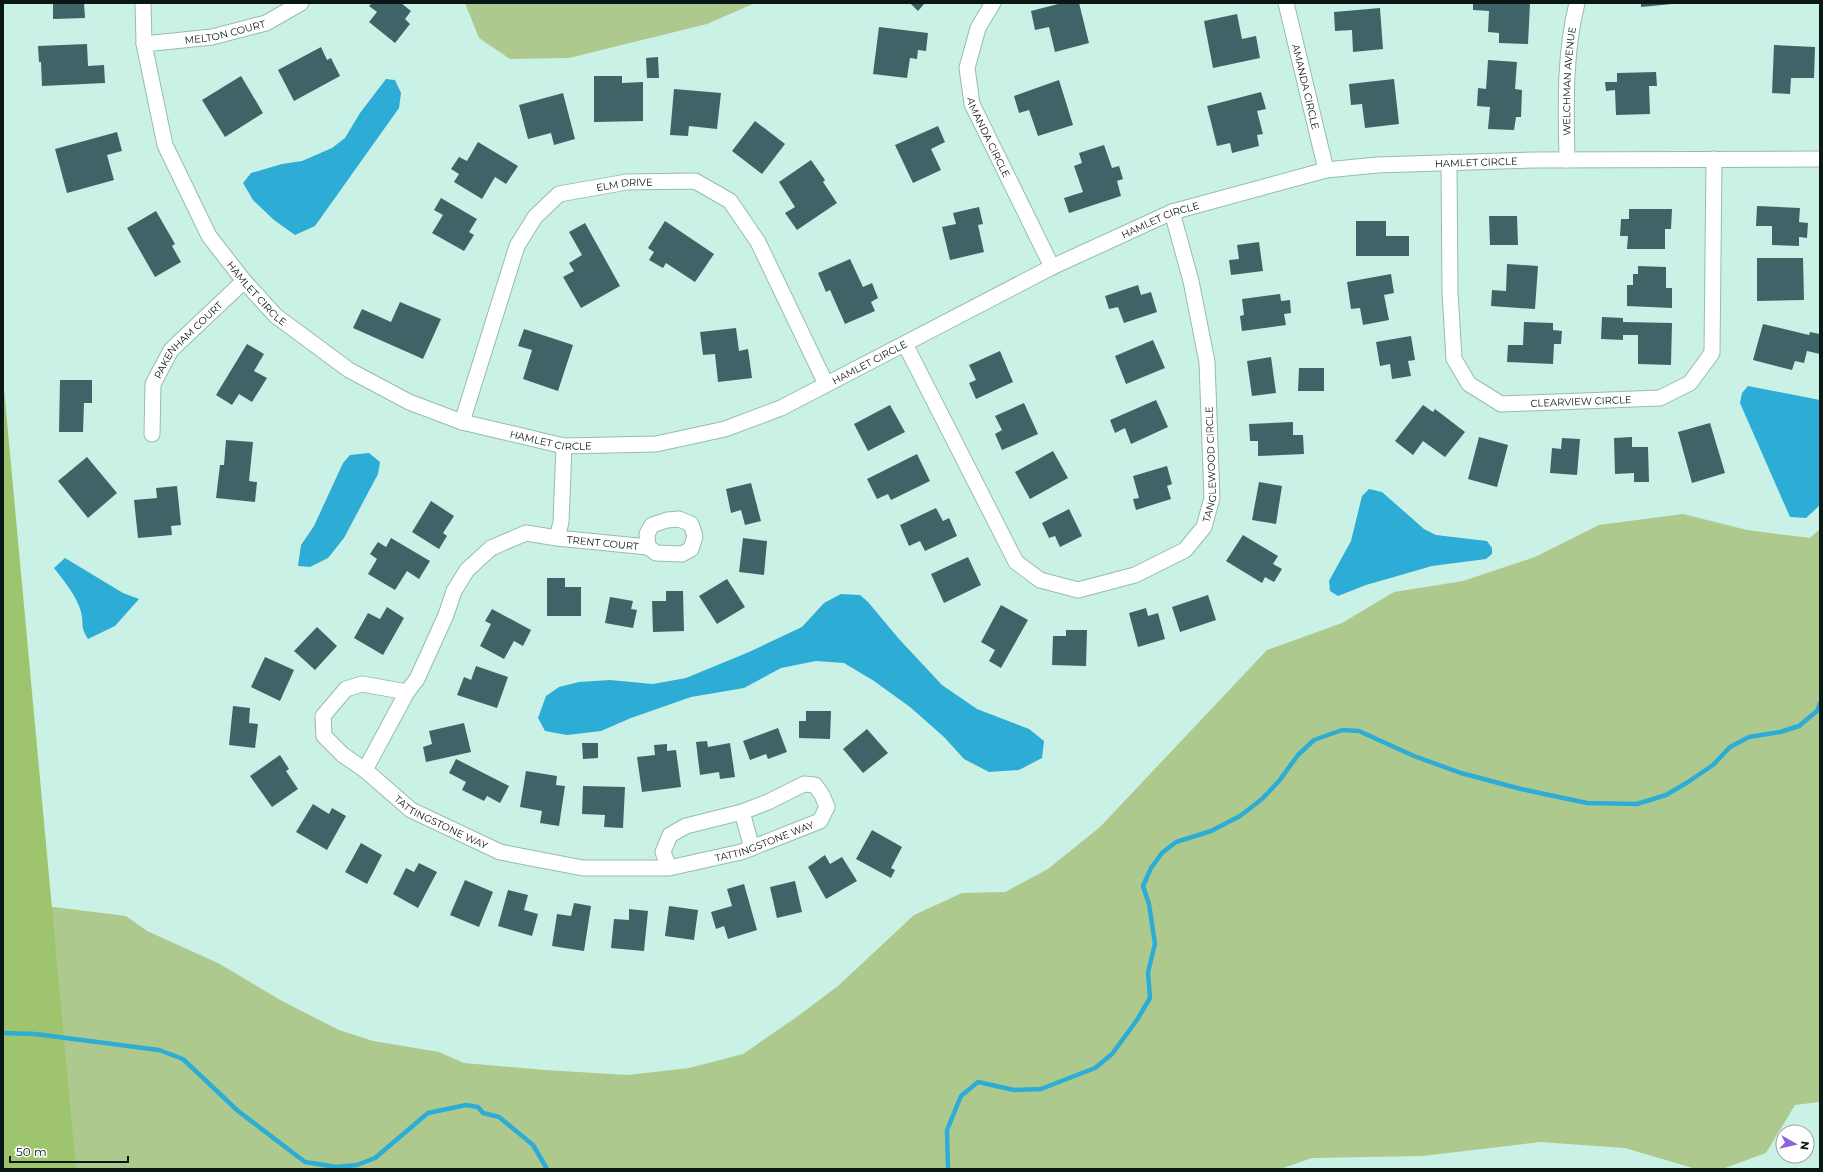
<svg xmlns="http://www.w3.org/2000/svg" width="1823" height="1172" font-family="Montserrat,sans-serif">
  <rect width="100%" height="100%" fill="#caf1e6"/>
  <!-- green -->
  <g fill="#aec98e">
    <polygon points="465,3 755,3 707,24 569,58 510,59 479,38"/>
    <polygon points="1683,514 1747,530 1810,538 1820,529 1820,1102 1795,1105 1766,1153 1722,1169 1696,1169 1625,1148 1540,1142 1423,1156 1312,1158 1280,1169 43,1169 3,897 14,902 126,916 147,931 218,963 282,1001 339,1030 373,1041 439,1052 464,1063 545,1070 628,1075 689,1068 743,1054 798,1016 838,986 914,915 962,893 1005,892 1048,869 1100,827 1267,650 1342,623 1394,592 1463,581 1535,557 1599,525"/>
  </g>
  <!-- forest -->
  <polygon fill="#9fc46e" points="3,378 76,1169 3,1169"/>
  <!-- water -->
  <g fill="#2dacd5">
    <polygon points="386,79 395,80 401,93 399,108 315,226 295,235 274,220 253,200 243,183 251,173 282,164 302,161 332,148 345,138 360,113"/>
    <polygon points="1748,386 1820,400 1820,505 1806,518 1790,517 1740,403 1742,393"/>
    <polygon points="369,453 380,462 378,474 344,538 328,558 310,567 298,566 301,545 314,526 343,463 350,455"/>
    <polygon points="1369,489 1382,492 1424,529 1436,535 1487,541 1492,548 1492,554 1486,559 1432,566 1366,585 1338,596 1330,591 1329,581 1351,541 1362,496"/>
    <path d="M 65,558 L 123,593 L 139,599 L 115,626 L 88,639 C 80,626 84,625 81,612 C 77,596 64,581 54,568 Z"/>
    <polygon points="841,594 860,595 868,602 899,639 942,685 977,709 1029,729 1044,741 1042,758 1019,770 989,772 964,759 944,737 910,707 874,681 844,663 816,661 781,668 744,688 691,697 631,718 601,731 567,735 545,731 538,718 546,696 559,687 579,682 610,680 653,684 686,678 749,652 802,627 824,603"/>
  </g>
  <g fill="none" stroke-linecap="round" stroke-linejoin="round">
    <!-- stream -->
    <g stroke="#2dacd5" stroke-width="4.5">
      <polyline points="3,1033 35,1034 159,1050 183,1059 238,1111 305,1162 336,1167 357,1165 375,1158 428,1113 466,1105 478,1107 483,1113 499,1117 533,1145 547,1169"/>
      <polyline points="948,1169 947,1130 961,1096 978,1082 1014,1090 1041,1089 1095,1068 1112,1054 1137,1020 1150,998 1148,972 1155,944 1149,904 1143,886 1151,868 1162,853 1176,842 1211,831 1240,816 1262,799 1279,781 1298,755 1314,740 1342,730 1359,731 1414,756 1461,773 1521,789 1587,803 1637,804 1666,795 1688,782 1713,765 1730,747 1749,737 1780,732 1799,726 1817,711 1820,703"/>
    </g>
  </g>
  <!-- building -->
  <g fill="#3f6467">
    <polygon points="53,3 84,3 85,18 53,19"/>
    <polygon points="372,3 401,3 411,11 405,19 410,24 395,43 369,22 377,12 369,6"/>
    <polygon points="910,3 925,3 918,11"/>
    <polygon points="1062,3 1079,3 1089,43 1055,52 1049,27 1035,30 1031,11"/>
    <polygon points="1473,3 1530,3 1528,44 1499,43 1499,33 1488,32 1489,11 1473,10"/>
    <polygon points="1641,3 1672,3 1672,4 1641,7"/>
    <polygon points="1380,8 1383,49 1353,52 1352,30 1335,31 1334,12"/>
    <polygon points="1237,14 1242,39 1256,36 1260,58 1213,68 1204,21"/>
    <polygon points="879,27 928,33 926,51 918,50 917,59 910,58 907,78 873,74"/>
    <polygon points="87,44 88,66 104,65 105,83 42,86 41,62 39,62 38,46"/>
    <polygon points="1774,45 1815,47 1814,78 1791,78 1790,94 1772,93"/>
    <polygon points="321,47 327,60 331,58 340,76 294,101 278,70"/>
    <polygon points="658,57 659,78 647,78 646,58"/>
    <polygon points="1488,60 1517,62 1515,89 1522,90 1521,117 1516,117 1514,130 1488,129 1490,107 1477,106 1478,88 1486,89"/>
    <polygon points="1656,72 1657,86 1649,86 1650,114 1616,115 1615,90 1606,91 1605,82 1617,82 1617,73"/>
    <polygon points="241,76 263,113 225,137 202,100"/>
    <polygon points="594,76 622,76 622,83 643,82 643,121 594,122"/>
    <polygon points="1394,79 1399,124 1365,128 1362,104 1351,105 1349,84"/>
    <polygon points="1059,80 1073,125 1038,136 1029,110 1019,113 1014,96"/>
    <polygon points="674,89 721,93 717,129 689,126 688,136 670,135"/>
    <polygon points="1261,92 1266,109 1257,111 1263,134 1257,135 1259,146 1232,153 1230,143 1217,146 1207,106"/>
    <polygon points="563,93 575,139 554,145 551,133 528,139 519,105"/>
    <polygon points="755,121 785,144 762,174 732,151"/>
    <polygon points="938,126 945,142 931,149 941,170 913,183 895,145"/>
    <polygon points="117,132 122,151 107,155 114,180 67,193 55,149"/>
    <polygon points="478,142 518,166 506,184 495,177 482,199 454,182 459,174 451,169 459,157 467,161"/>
    <polygon points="1104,145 1112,168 1119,166 1123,179 1117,181 1121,196 1069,213 1064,198 1083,192 1074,166 1082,163 1079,153"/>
    <polygon points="811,160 825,180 823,182 837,203 797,230 785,213 795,207 779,182"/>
    <polygon points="441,198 477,219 469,232 474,235 464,251 432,233 443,215 434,210"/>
    <polygon points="1757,206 1800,208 1799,222 1808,223 1807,238 1799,237 1799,246 1772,245 1772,226 1756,226"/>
    <polygon points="979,207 983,224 978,225 984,252 950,260 942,227 956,224 953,213"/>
    <polygon points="1629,209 1672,209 1671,229 1665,229 1665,249 1627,249 1628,236 1620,236 1621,219 1629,219"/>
    <polygon points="156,211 175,244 172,246 181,262 155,277 127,228"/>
    <polygon points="1489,216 1517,216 1518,245 1490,245"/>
    <polygon points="665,221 714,254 695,282 666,263 663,268 649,260 654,252 648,248"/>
    <polygon points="1356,221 1386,221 1386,236 1409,236 1409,256 1356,256"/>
    <polygon points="585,223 620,286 581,308 563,277 574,271 569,263 582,255 569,232"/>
    <polygon points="1259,242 1263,271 1231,275 1229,260 1239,259 1237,245"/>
    <polygon points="1757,258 1803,258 1804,300 1757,301"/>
    <polygon points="850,259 863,287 872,283 878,298 871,302 875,311 845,324 830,290 826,292 818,273"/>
    <polygon points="1507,264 1538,266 1535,309 1491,306 1492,290 1506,291"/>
    <polygon points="1638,266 1666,267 1666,288 1672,288 1672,308 1627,306 1627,285 1633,285 1633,274 1638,274"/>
    <polygon points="1391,274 1394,293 1384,295 1389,320 1363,325 1360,308 1351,309 1347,282"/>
    <polygon points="1138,285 1141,295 1151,292 1157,312 1124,323 1118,307 1109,309 1105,296"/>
    <polygon points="1280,294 1281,301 1290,300 1291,313 1284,314 1286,325 1242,331 1240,316 1244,315 1242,299"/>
    <polygon points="400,302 441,319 423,359 353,328 362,309 391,322"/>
    <polygon points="1602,317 1623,318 1623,322 1672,323 1671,365 1638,364 1638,335 1623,335 1623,340 1601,339"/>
    <polygon points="1524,322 1553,323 1553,330 1562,331 1561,344 1554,344 1553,364 1507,362 1508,345 1523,345"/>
    <polygon points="1763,324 1809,335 1810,332 1820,334 1820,354 1807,351 1804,363 1795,361 1792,370 1753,360"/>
    <polygon points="736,328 739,351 748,349 752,378 718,382 715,354 703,355 700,332"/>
    <polygon points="524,329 573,345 558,391 523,379 532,350 518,346"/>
    <polygon points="1411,336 1415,360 1408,361 1411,376 1392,379 1390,364 1380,366 1376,342"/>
    <polygon points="1153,340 1165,368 1126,384 1115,356"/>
    <polygon points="247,344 264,354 254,371 267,378 252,402 239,394 232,405 216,395"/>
    <polygon points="1000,351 1013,382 976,399 969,383 976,380 969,365"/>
    <polygon points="1271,357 1276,393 1252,396 1247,361"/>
    <polygon points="1299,368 1324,368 1324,391 1298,391"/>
    <polygon points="60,380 92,380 92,403 84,403 83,432 59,432"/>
    <polygon points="1156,400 1168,427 1131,444 1125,428 1115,433 1110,420"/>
    <polygon points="1024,403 1038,434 1002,450 995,434 1002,430 995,416"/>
    <polygon points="890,405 905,432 868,451 854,424"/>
    <polygon points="1423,405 1433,412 1435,409 1465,432 1445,457 1423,441 1413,455 1395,441"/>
    <polygon points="1293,422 1293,435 1303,435 1304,454 1258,456 1258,441 1250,441 1249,424"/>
    <polygon points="1710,423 1725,473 1692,483 1678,432"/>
    <polygon points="1479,437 1508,445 1497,487 1468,479"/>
    <polygon points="1632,437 1632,447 1648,447 1649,482 1634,482 1634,473 1615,474 1614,438"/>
    <polygon points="1562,438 1580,439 1577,475 1550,473 1552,448 1561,449"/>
    <polygon points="226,440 253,442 249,481 257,482 255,502 216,498 220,465 224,465"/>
    <polygon points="1053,451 1068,478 1030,499 1015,472"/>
    <polygon points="917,454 930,481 891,500 888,494 877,499 867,479"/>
    <polygon points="87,457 117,493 88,518 58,481"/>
    <polygon points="1167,466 1172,484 1167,486 1171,499 1136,510 1133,499 1139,498 1133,476"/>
    <polygon points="1259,482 1282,486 1276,524 1252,520"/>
    <polygon points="751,483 761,521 745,525 741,510 731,513 726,489"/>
    <polygon points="177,486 181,525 171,526 172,535 138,538 134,500 157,498 156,488"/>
    <polygon points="431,501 454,516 443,533 447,536 439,549 412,532"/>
    <polygon points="936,508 943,521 949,518 957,536 925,551 920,541 909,546 900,525"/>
    <polygon points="1069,509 1082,536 1060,547 1055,536 1049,538 1042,523"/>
    <polygon points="1243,535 1278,556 1273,564 1282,569 1274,582 1265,577 1262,583 1226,561"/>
    <polygon points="391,538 430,561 419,579 407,571 395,590 368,574 377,559 370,554 378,542 386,547"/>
    <polygon points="743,538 767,541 764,575 739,572"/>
    <polygon points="968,557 981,585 944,603 931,574"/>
    <polygon points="547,578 565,578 565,587 581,587 581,616 547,616"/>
    <polygon points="727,579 745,607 717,624 699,596"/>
    <polygon points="666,591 683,591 684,631 653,632 652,601 666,601"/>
    <polygon points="1208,595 1216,620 1180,632 1172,607"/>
    <polygon points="610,597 633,601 631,609 637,610 633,628 605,623"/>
    <polygon points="1001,605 1028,620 1001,668 989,661 995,650 981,642"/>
    <polygon points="387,607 404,618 383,655 354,638 368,613 380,619"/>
    <polygon points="1146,608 1148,616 1158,613 1165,639 1138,647 1129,613"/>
    <polygon points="492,609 531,630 523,646 514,641 504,659 480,646 491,624 485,621"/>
    <polygon points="317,627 337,646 315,670 294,651"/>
    <polygon points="1066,630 1087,630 1086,666 1052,665 1053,636 1066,636"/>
    <polygon points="265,657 294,670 280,701 251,687"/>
    <polygon points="476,666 508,677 497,708 457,695 464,677 471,680"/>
    <polygon points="233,706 250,708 249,723 258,724 255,748 229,745"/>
    <polygon points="806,711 831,711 830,739 799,738 799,721 806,721"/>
    <polygon points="464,723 471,752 426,762 423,747 432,744 429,731"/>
    <polygon points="778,728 787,752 768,759 766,754 750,760 743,741"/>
    <polygon points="867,729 888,753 863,773 843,749"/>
    <polygon points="707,741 708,747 730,743 735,777 720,779 719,772 700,775 696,742"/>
    <polygon points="582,743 598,743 598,758 583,759"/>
    <polygon points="667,744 667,751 676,750 681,787 642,792 637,757 655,755 654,745"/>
    <polygon points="280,755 289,769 286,771 298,789 272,807 250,776"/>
    <polygon points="456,759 509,786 500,803 487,796 484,801 462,790 466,782 449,773"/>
    <polygon points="526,771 557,776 556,785 565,786 559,826 540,823 542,811 520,807"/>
    <polygon points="583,786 625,787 623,828 604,827 605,815 582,814"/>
    <polygon points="313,804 329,814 332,808 346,816 327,850 296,832"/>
    <polygon points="872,830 902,847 891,868 895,870 891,878 856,859"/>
    <polygon points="361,843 382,855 367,884 345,872"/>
    <polygon points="825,855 830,864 842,857 857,881 826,899 808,867"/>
    <polygon points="419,863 437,872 418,908 393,894 406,868 414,872"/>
    <polygon points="465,880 493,892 479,927 450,915"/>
    <polygon points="795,881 802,912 777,918 770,887"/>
    <polygon points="744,884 757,930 728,939 724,926 716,929 711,912 732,906 727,889"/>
    <polygon points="508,890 528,895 524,910 538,914 532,936 498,926"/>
    <polygon points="574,903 591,906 584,951 552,946 557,914 571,916"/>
    <polygon points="669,906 698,910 694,940 665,936"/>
    <polygon points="629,909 648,911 644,951 611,948 614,919 629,920"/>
  </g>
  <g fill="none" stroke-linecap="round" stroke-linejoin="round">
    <!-- minor casing -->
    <g stroke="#96bcb1" stroke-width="17">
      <g id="minor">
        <path id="s1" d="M 143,3 L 144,44 L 165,145 L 209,236 L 244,281 L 276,316 L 349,370 L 409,402 L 462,422 L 564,446 L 656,444 L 725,429 L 781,408 L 1052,267 L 1172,212 L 1326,170 L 1377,165 L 1535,160 L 1820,159"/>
        <path id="s2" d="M 993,3 L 978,28 L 967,68 L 972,104 L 1052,267"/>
        <path id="s3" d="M 1286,3 L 1326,170"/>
        <path id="s4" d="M 144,44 L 212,37 L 266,23 L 301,3"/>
        <path id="s5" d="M 1567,160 C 1566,107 1564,55 1577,3"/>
        <path id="s6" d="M 1449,162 L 1450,292 L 1454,359 L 1469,384 L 1501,404 L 1660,398 L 1690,383 L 1712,353 L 1714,159"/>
        <path id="s7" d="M 905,344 L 1016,562 L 1040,580 L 1078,590 L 1135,575 L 1185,550 L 1204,527 L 1212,498 L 1207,362 L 1191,281 L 1172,212"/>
        <path id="s8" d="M 462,422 L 517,246 L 535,217 L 559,194 L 627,182 L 695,181 L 730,201 L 758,242 L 826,384"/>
        <path id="s9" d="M 152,434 L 153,384 L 171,350 L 244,281"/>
        <path id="s10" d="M 564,446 L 561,522 L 557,538 L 526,533 L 491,548 L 467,570 L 454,591 L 446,615 L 417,679 L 407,692 L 365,770 L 411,810 L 500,852 L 583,868 L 669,868 L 741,852 L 820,821 L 827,807 L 822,795 L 815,785 L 804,784 L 768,802 L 742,812 L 686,826 L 670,835 L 663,852 L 669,868"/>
        <polygon points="679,519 691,524 695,536 691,549 682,554 656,553 648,547 647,534 652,525 667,520"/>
        <path id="s11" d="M 557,538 L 648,547"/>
        <polyline points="365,770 343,755 324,736 323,716 346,689 362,684 407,692"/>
        <polyline points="742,812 752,848"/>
      </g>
    </g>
    <!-- minor -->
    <use href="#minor" stroke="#fff" stroke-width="15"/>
  </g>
  <g text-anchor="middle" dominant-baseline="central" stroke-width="4" stroke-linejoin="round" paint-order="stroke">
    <!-- street labels -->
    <g font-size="10" fill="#0a1815" stroke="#fff">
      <text stroke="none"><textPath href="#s4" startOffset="82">MELTON COURT</textPath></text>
      <text stroke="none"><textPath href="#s5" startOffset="79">WELCHMAN AVENUE</textPath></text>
      <text stroke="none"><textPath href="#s3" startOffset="86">AMANDA CIRCLE</textPath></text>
      <text stroke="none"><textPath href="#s2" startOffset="144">AMANDA CIRCLE</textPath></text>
      <text stroke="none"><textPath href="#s1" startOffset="1640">HAMLET CIRCLE</textPath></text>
      <text stroke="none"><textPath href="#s8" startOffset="318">ELM DRIVE</textPath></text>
      <text stroke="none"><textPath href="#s1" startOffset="1316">HAMLET CIRCLE</textPath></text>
      <text stroke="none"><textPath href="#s1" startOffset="320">HAMLET CIRCLE</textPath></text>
      <text stroke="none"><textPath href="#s9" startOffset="107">PAKENHAM COURT</textPath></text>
      <text stroke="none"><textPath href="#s1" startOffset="992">HAMLET CIRCLE</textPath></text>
      <text stroke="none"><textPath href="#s6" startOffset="344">CLEARVIEW CIRCLE</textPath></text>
      <text stroke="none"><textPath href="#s1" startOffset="656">HAMLET CIRCLE</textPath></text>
      <text stroke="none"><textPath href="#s7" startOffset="522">TANGLEWOOD CIRCLE</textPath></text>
      <text stroke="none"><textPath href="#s11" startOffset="46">TRENT COURT</textPath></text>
      <text stroke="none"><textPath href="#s10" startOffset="513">TATTINGSTONE WAY</textPath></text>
      <text stroke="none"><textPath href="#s10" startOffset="849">TATTINGSTONE WAY</textPath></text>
    </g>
  </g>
  <!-- border -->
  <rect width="1823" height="1172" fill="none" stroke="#0a1815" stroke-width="8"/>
  <!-- north arrow -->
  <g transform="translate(1795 1144) rotate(98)"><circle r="19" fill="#ffffff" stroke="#9da3a1"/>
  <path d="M0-3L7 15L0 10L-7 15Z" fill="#8d61db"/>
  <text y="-6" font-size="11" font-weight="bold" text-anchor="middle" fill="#0a1815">N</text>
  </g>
  <!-- scale -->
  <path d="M10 1156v6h118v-6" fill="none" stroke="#0a1815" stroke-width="2"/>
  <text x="16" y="1156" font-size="12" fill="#0a1815" stroke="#ffffff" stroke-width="3" paint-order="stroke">50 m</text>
</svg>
